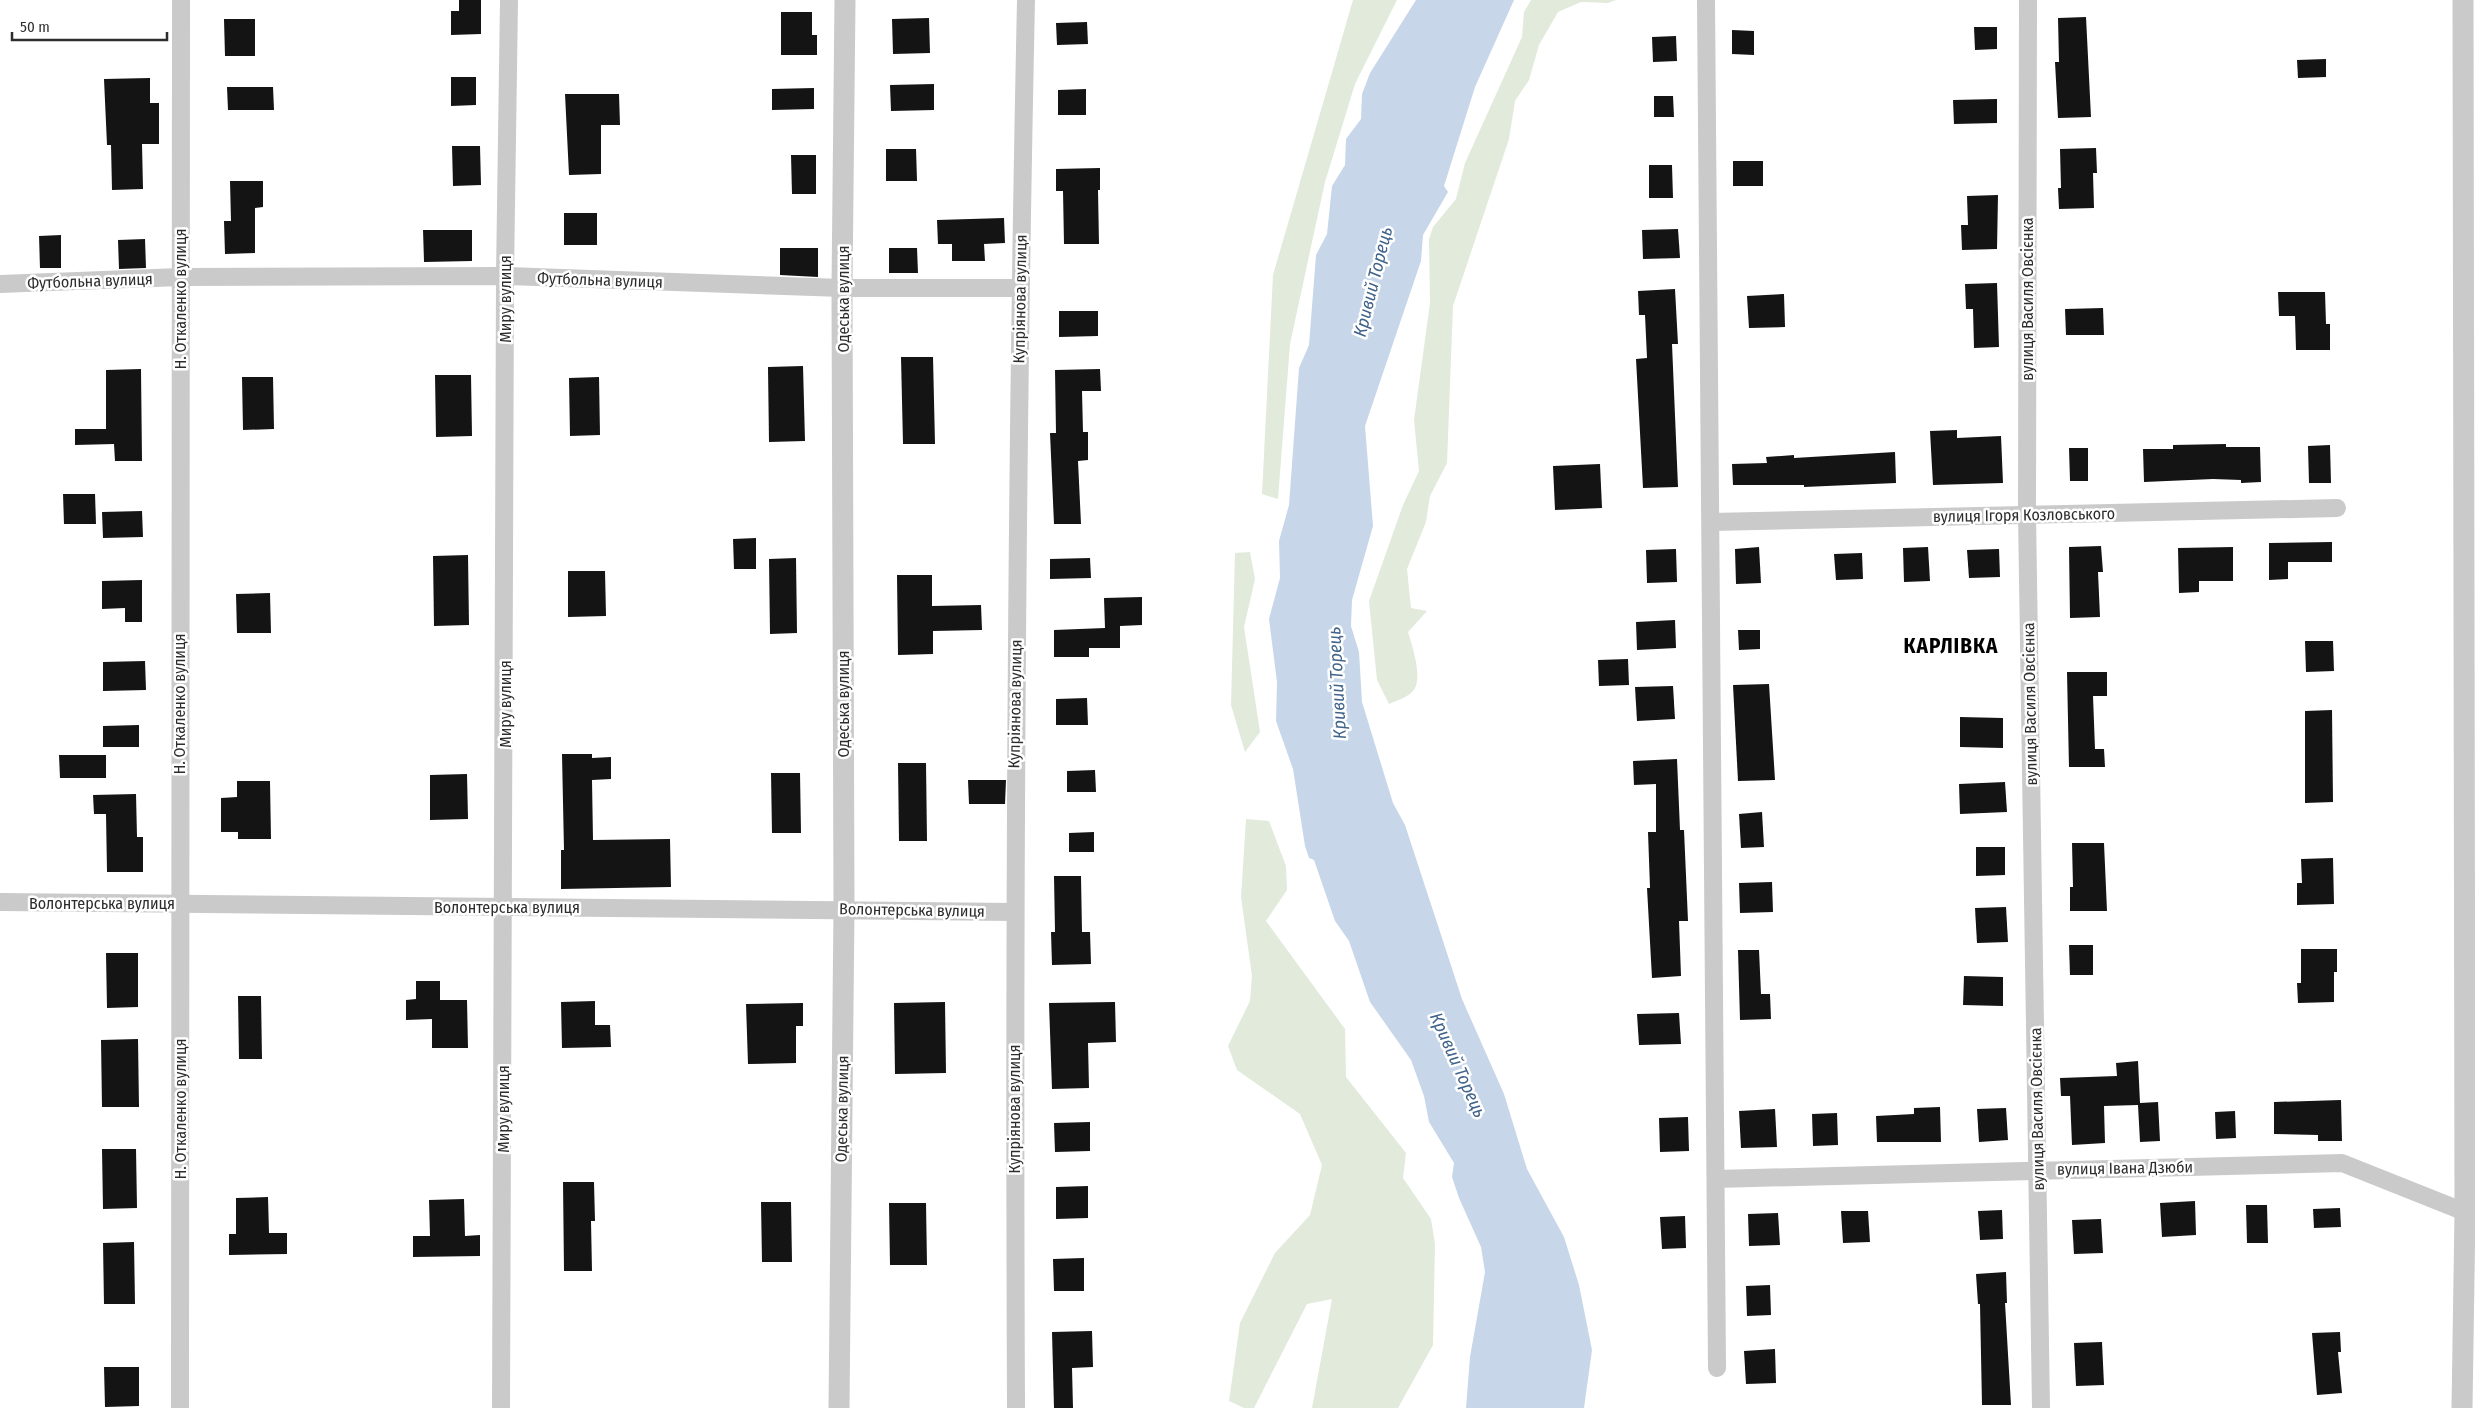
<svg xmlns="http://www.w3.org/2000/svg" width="2475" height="1408" font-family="'Fira Sans Condensed',sans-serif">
  <rect width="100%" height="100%" fill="#fff"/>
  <!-- green -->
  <g fill="#e1eadb">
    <polygon points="1353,0 1397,0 1355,84 1325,182 1290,344 1278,499 1262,494 1273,275"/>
    <path d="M 1531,0 L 1616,0 L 1608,3 L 1581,2 L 1558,12 L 1539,45 L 1529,80 L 1515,101 L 1509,139 L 1453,306 L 1447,463 L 1430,496 L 1426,522 L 1407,569 L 1411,608 L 1427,611 L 1408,632 C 1412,646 1425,682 1411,693 C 1405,698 1396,701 1389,704 L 1377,680 L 1369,601 L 1403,505 L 1419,471 L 1414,420 L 1430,303 L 1429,239 L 1433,227 L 1456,199 L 1465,163 L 1522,37 L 1524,12 Z"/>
    <polygon points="1250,552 1255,579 1244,627 1260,732 1245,752 1231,705 1235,553"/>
    <polygon points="1246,819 1269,821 1286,866 1287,890 1266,921 1345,1029 1346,1077 1406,1153 1403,1178 1431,1219 1435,1244 1433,1345 1398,1408 1312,1408 1332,1299 1307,1304 1254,1408 1244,1408 1229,1401 1240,1323 1275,1253 1310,1215 1322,1165 1300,1114 1237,1070 1228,1046 1250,1001 1252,976 1241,897"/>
  </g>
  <!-- water -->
  <polygon fill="#c7d7e9" points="1416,0 1514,0 1475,87 1444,186 1448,192 1423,235 1421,261 1365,426 1373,526 1352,600 1351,626 1359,652 1362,702 1393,803 1405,825 1462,999 1504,1094 1527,1169 1564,1237 1579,1285 1592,1350 1584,1408 1466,1408 1470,1357 1485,1272 1481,1247 1459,1198 1452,1177 1454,1163 1429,1122 1424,1096 1411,1060 1370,1002 1349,941 1335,921 1314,860 1309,858 1305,846 1293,769 1276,721 1277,682 1269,619 1280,578 1279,541 1289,505 1299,368 1309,345 1316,255 1327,234 1332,186 1345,165 1346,139 1361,119 1362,94 1370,73"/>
  <!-- building -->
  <g fill="#141414">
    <polygon points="459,0 481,0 481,34 451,35 451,11 459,11"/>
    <polygon points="781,12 812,12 812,35 817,35 817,55 781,55"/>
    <polygon points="2086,17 2091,117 2058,118 2055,62 2059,62 2058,18"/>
    <polygon points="929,18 930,53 893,54 892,19"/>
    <polygon points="224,19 255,19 255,56 225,56"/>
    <polygon points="1087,22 1088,44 1057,45 1056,23"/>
    <polygon points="1974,27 1997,27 1997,49 1975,50"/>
    <polygon points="1732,30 1754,31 1754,55 1732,54"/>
    <polygon points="1676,36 1677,61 1653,62 1652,37"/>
    <polygon points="2326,59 2326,77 2298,78 2297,60"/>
    <polygon points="451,77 476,77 476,105 451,106"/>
    <polygon points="150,78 150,103 159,103 159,144 142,144 143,189 112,190 111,145 107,145 104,79"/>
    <polygon points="934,84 934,110 891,111 890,85"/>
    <polygon points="227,87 273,87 274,110 228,110"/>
    <polygon points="814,88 814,109 772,110 772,89"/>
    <polygon points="1086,89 1086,115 1058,115 1058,90"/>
    <polygon points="565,94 619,94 620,125 601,125 601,174 569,175"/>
    <polygon points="1654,96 1673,96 1674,117 1654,117"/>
    <polygon points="1997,99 1997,123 1954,124 1953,100"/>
    <polygon points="452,146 480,146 481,185 453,186"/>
    <polygon points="2096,148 2097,173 2093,173 2094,208 2059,209 2058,188 2061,188 2060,149"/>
    <polygon points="886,149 916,149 917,181 886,181"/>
    <polygon points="791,155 816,155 816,194 792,194"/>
    <rect x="1733" y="161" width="30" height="25"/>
    <polygon points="1649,165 1672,165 1673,198 1649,198"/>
    <polygon points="1100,168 1100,190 1098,190 1099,244 1064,244 1063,191 1056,191 1056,169"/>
    <polygon points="230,181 263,181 263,207 255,208 255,253 225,254 224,221 231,221"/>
    <polygon points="1998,195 1997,249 1962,250 1961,225 1968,225 1967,196"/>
    <rect x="564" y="213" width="33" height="32"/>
    <polygon points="1004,218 1005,243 984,244 985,261 952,261 952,244 938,244 937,220"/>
    <polygon points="1678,229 1680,258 1643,259 1642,230"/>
    <polygon points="423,230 472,230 472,261 424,262"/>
    <polygon points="61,235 61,268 40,268 39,236"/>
    <polygon points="145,239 146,268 119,269 118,240"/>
    <polygon points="780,248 818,248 818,277 780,275"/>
    <polygon points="889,248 917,248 918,273 889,273"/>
    <polygon points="1997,283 1999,347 1974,348 1973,309 1966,309 1965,284"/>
    <polygon points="1675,289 1678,344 1672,344 1678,487 1643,488 1636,359 1647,358 1645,315 1639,315 1638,291"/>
    <polygon points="2278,292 2325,292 2326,324 2330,324 2330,350 2296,350 2295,316 2279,316"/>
    <polygon points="1784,294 1785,327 1749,328 1747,296"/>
    <polygon points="2103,308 2104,335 2066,335 2065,309"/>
    <polygon points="1059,311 1098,311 1098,336 1059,337"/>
    <polygon points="901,357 933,357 935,444 903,444"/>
    <polygon points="803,366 805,441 769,442 768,367"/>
    <polygon points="141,369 142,461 115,461 114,444 75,445 75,429 106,429 106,370"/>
    <polygon points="1100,369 1101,391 1082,391 1083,432 1088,432 1088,460 1078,461 1081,524 1054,524 1050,433 1056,433 1055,370"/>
    <polygon points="435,375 471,375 472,436 436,437"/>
    <polygon points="242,377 273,377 274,429 243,430"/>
    <polygon points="599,377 600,435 570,436 569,378"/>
    <polygon points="1957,430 1957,438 2001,436 2003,483 1933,485 1930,431"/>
    <polygon points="2226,444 2226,447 2260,447 2261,482 2241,483 2241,480 2213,479 2144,482 2143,449 2173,449 2173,445"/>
    <polygon points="2330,445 2331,483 2309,483 2308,446"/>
    <polygon points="2069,448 2088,448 2088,481 2070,481"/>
    <polygon points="1895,452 1896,483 1804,487 1804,485 1733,485 1732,464 1767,463 1766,457 1794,455 1794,458"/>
    <polygon points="1600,464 1602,508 1555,510 1553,466"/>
    <polygon points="63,494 95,494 96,524 64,524"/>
    <polygon points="142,511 143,537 103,538 102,512"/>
    <polygon points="756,538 756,569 734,569 733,539"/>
    <polygon points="2332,542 2332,562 2288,562 2288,579 2269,580 2269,543"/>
    <polygon points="2101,546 2103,572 2098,572 2100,617 2070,618 2069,547"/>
    <polygon points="1759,547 1761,583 1736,584 1735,549"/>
    <polygon points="1928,547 1930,581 1904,582 1903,548"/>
    <polygon points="2233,547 2233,581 2199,581 2199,592 2179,593 2178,548"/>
    <polygon points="1676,549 1677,582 1647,583 1646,550"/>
    <polygon points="1999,549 2000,577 1969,578 1967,550"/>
    <polygon points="1862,553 1863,579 1836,580 1834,554"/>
    <polygon points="468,555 469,625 434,626 433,556"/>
    <polygon points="796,558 797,633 770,634 769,559"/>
    <polygon points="1090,558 1091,578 1050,579 1050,559"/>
    <polygon points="568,571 605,571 606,616 568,617"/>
    <polygon points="897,575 932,575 932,606 981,605 982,630 933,631 933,654 898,655"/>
    <polygon points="142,580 142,622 125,622 125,608 102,609 102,581"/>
    <polygon points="270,593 271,633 237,633 236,594"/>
    <polygon points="1142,597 1142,625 1120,626 1120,648 1089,648 1089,657 1054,657 1054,630 1105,628 1104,598"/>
    <polygon points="1675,620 1676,648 1637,650 1636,622"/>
    <polygon points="1738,630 1760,630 1760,649 1739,650"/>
    <polygon points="2305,641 2333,641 2334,671 2306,672"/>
    <polygon points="1628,659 1629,685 1599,686 1598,660"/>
    <polygon points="145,661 146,690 103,691 103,662"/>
    <polygon points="2067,672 2107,672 2107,696 2093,696 2095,749 2104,749 2105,767 2069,767"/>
    <polygon points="1769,684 1775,780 1738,781 1733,685"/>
    <polygon points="1673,686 1675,719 1637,721 1635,687"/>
    <polygon points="1087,698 1088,725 1056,725 1056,699"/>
    <polygon points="2332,710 2333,802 2305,803 2305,711"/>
    <polygon points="1960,717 2003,718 2003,748 1960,747"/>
    <polygon points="139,725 139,747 103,747 103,726"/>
    <polygon points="562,754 592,754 592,758 611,757 611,779 592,780 593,840 670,839 671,887 561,889 561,850 564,850"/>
    <polygon points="59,755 106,755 106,778 60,778"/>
    <polygon points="1677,759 1680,830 1684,830 1688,921 1679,921 1681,976 1652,978 1647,888 1650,888 1648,832 1656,832 1656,784 1634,785 1633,761"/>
    <polygon points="898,763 926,763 927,841 899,841"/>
    <polygon points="1095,770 1096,792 1067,792 1067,771"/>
    <polygon points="771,773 800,773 801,833 772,833"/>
    <polygon points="467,774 468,819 430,820 430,775"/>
    <polygon points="968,780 1006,780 1005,804 969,804"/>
    <polygon points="237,781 270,781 271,839 238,839 238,832 221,832 221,798 237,797"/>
    <polygon points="2005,782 2007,812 1960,814 1959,784"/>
    <polygon points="136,794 137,837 143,837 143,872 107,872 106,814 94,814 93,795"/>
    <polygon points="1762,812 1764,847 1741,848 1739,814"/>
    <polygon points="1094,832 1094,852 1069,852 1069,833"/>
    <polygon points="2072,843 2104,843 2107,911 2070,911 2070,887 2073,887"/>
    <polygon points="1976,847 2005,847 2005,875 1976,876"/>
    <polygon points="2333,858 2334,904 2297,905 2297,883 2302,883 2301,859"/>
    <polygon points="1054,876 1081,876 1082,932 1090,932 1091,964 1052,965 1051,932 1055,932"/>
    <polygon points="1772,882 1773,912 1740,913 1739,883"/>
    <polygon points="2006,907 2008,942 1977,943 1975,908"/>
    <polygon points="2069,945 2093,945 2093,975 2070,975"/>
    <polygon points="2301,949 2337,949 2337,972 2334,972 2334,1002 2298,1003 2297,983 2301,983"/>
    <polygon points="1738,950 1759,950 1761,994 1770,994 1771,1019 1740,1020"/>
    <polygon points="106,953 138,953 138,1007 107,1008"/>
    <polygon points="1964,976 2003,977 2003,1006 1963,1005"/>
    <polygon points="416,981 440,981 440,1000 467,1000 468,1048 432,1048 432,1019 406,1020 406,1000 416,999"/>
    <polygon points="238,996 261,996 262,1059 239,1059"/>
    <polygon points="595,1001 595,1025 610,1025 611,1047 562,1048 561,1002"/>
    <polygon points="945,1002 946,1073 895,1074 894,1003"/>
    <polygon points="1115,1002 1116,1042 1088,1043 1089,1088 1052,1089 1049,1003"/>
    <polygon points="803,1003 803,1026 796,1026 796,1063 748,1064 746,1004"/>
    <polygon points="1679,1013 1681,1044 1639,1045 1637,1014"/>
    <polygon points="138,1039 139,1107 102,1107 101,1040"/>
    <polygon points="2138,1061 2140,1103 2158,1102 2160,1141 2140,1142 2138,1105 2104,1106 2105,1143 2072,1145 2070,1096 2061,1096 2060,1078 2117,1076 2116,1063"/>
    <polygon points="2341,1100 2342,1141 2318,1141 2318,1135 2274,1134 2274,1102"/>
    <polygon points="1940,1107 1941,1142 1877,1142 1876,1116 1914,1114 1914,1108"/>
    <polygon points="2006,1108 2008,1140 1979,1142 1977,1109"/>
    <polygon points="1775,1109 1777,1147 1741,1148 1739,1111"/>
    <polygon points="2235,1111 2236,1138 2216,1139 2215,1112"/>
    <polygon points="1837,1113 1838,1145 1813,1146 1812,1114"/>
    <polygon points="1688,1117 1689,1151 1660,1152 1659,1118"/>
    <polygon points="1090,1122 1090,1151 1055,1152 1054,1123"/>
    <polygon points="102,1149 136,1149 137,1208 103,1209"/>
    <polygon points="563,1182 594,1182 595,1221 591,1221 592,1271 564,1271"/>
    <polygon points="1088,1186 1088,1218 1056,1219 1056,1187"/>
    <polygon points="268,1197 269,1233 287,1233 287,1254 229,1255 229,1234 236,1234 236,1198"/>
    <polygon points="464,1199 465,1236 480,1235 480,1256 413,1257 413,1236 430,1236 429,1200"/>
    <polygon points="2195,1201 2196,1235 2162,1237 2160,1203"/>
    <polygon points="761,1202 791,1202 792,1262 762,1262"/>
    <polygon points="889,1203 926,1203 927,1265 890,1265"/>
    <polygon points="2246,1205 2267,1205 2268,1243 2247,1243"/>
    <polygon points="2340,1208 2341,1227 2314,1228 2313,1209"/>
    <polygon points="2002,1210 2003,1239 1980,1240 1978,1211"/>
    <polygon points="1841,1211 1868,1211 1870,1242 1843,1243"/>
    <polygon points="1778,1213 1780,1245 1749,1246 1748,1214"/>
    <polygon points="1685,1216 1686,1248 1662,1249 1660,1217"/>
    <polygon points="2101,1219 2103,1253 2074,1254 2072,1220"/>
    <polygon points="134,1242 135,1304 104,1304 103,1243"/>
    <polygon points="1084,1258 1084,1291 1054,1291 1053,1259"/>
    <polygon points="2006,1272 2007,1303 2005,1303 2011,1405 1982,1405 1980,1304 1978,1304 1976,1274"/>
    <polygon points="1770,1285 1771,1315 1747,1316 1746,1286"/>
    <polygon points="1092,1331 1093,1367 1072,1368 1073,1408 1054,1408 1052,1332"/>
    <polygon points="2340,1332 2341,1352 2338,1352 2342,1393 2317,1395 2312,1333"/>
    <polygon points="2102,1342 2104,1385 2076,1386 2074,1343"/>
    <polygon points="1775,1349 1776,1383 1746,1384 1744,1351"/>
    <polygon points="104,1367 139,1367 139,1406 105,1407"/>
  </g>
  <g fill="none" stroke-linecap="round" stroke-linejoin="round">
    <!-- minor -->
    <g stroke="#cacaca" stroke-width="18">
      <polyline points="1706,0 1717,1368"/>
      <polyline points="2028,0 2027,515 2041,1408"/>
      <polyline points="0,284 180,277 505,276 842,288 1020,288"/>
      <polyline points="1711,522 2337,508"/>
      <polyline points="0,902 1013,912"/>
      <polyline points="1716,1179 2342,1163 2465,1212"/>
      <polyline points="180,1408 181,0"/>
      <polyline points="501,1408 505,276 509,0"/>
      <path d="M 1016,1408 C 1014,938 1016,470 1026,0"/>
    </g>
    <!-- tertiary -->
    <g stroke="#cacaca" stroke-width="21">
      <polyline points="839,1408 844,908 842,288 845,0"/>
      <polyline points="2462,1408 2465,1212 2463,0"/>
    </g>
  </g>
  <g text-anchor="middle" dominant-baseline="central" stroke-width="5" stroke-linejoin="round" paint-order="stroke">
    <!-- street labels -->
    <g font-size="16" fill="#2d2d2d" stroke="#fff">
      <text transform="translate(600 280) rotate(2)">Футбольна вулиця</text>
      <text transform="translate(90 281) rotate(-2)">Футбольна вулиця</text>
      <text transform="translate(180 299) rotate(-90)">Н. Откаленко вулиця</text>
      <text transform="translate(505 299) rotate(-90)">Миру вулиця</text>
      <text transform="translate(843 299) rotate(-90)">Одеська вулиця</text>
      <text transform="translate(1020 299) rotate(-89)">Купріянова вулиця</text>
      <text transform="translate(2027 299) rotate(-90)">вулиця Василя Овсієнка</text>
      <text transform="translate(2024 515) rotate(-1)">вулиця Ігоря Козловського</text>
      <text transform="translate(179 704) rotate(-90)">Н. Откаленко вулиця</text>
      <text transform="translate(505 704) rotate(-90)">Миру вулиця</text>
      <text transform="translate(843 704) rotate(-90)">Одеська вулиця</text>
      <text transform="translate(1015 704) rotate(-89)">Купріянова вулиця</text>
      <text transform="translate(2030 704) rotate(-91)">вулиця Василя Овсієнка</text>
      <text x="102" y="903">Волонтерська вулиця</text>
      <text x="507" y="907">Волонтерська вулиця</text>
      <text transform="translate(912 910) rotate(1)">Волонтерська вулиця</text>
      <text transform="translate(180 1109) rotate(-90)">Н. Откаленко вулиця</text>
      <text transform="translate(503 1109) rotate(-90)">Миру вулиця</text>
      <text transform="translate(842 1109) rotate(-89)">Одеська вулиця</text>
      <text transform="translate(1014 1109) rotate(-90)">Купріянова вулиця</text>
      <text transform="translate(2037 1109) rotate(-91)">вулиця Василя Овсієнка</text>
      <text transform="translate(2125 1168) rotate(-1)">вулиця Івана Дзюби</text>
    </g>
    <!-- water labels -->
    <g font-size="18" font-style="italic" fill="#40638a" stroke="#fff">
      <text transform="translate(1373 282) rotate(-76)">Кривий Торець</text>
      <text transform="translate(1337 683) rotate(-93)">Кривий Торець</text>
      <text transform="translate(1458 1065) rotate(66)">Кривий Торець</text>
    </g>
    <!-- district labels -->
    <g font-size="21" font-weight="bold" letter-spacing="1" fill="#000" stroke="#fff">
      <text x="1951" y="646">КАРЛІВКА</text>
    </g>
  </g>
  <!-- scale -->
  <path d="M12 32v8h155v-8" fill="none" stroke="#2d2d2d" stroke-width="2.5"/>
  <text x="20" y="32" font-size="15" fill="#2d2d2d" stroke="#ffffff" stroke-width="4" paint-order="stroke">50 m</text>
</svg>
